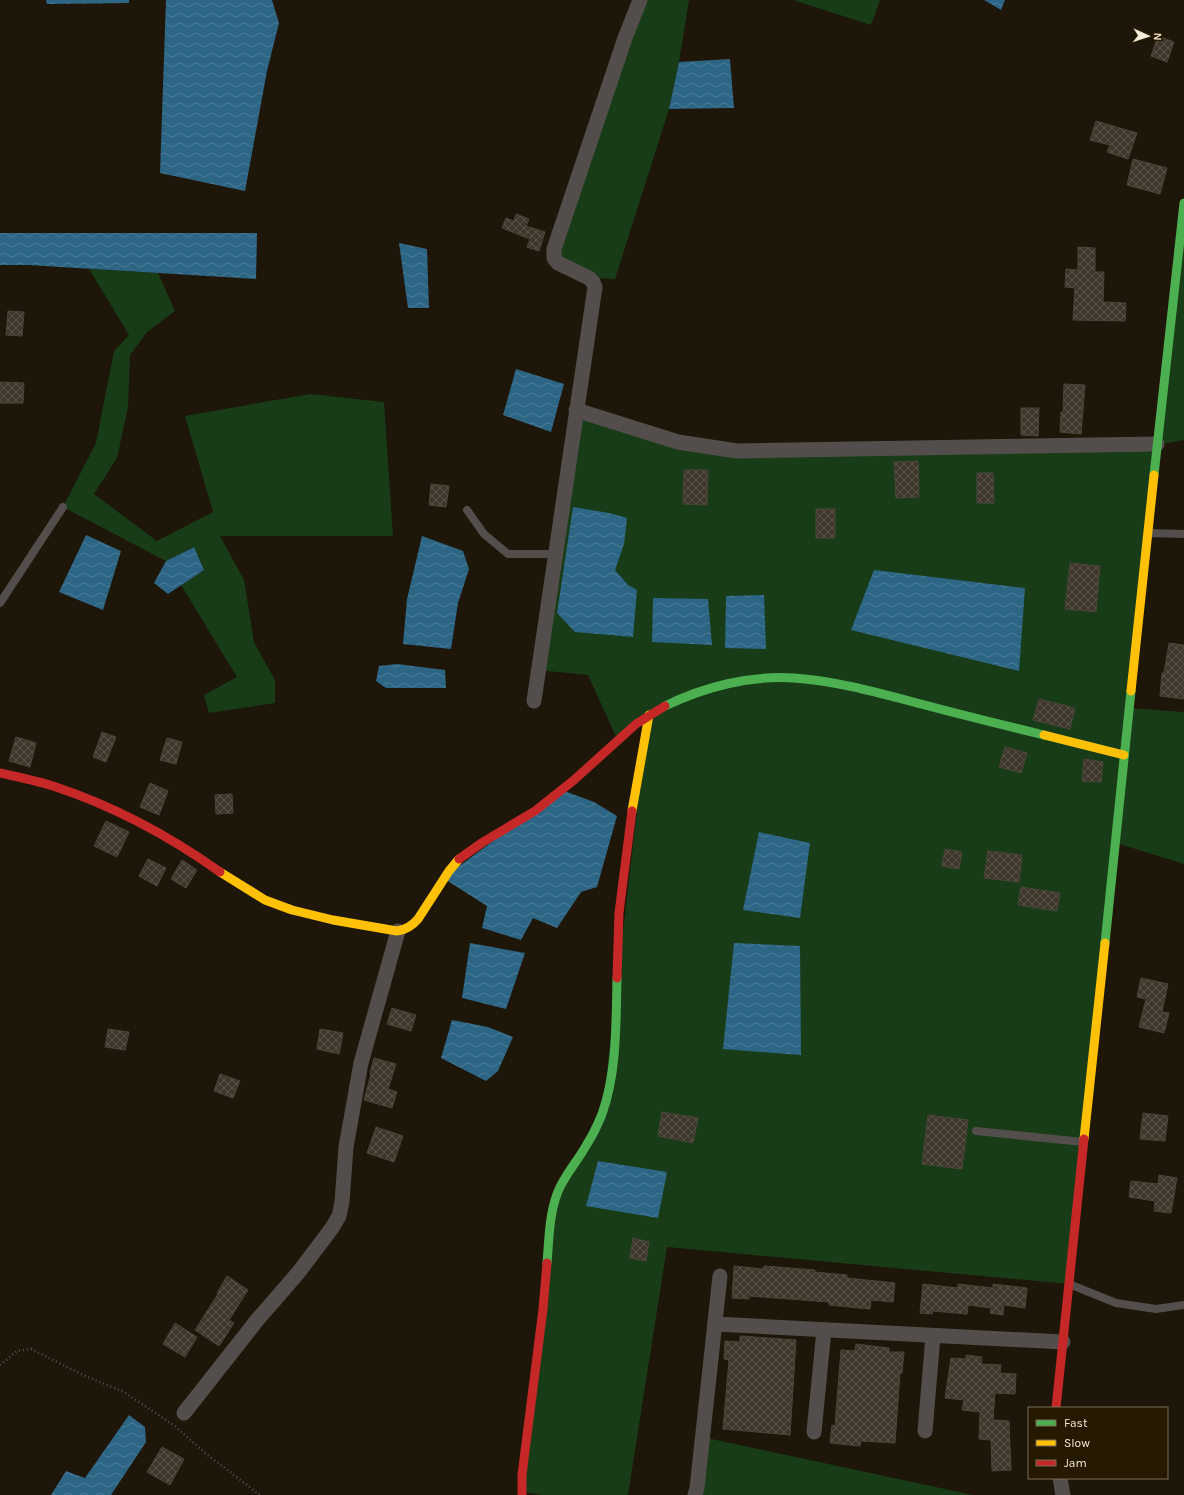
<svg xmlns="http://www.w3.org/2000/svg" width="1184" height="1495" font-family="Karla,sans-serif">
  <defs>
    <pattern id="water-waves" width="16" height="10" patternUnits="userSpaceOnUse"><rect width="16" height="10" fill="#2d6585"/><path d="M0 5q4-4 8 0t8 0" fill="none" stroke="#4c7b96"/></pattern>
    <pattern id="building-cross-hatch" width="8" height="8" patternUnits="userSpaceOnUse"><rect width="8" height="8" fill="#3e372c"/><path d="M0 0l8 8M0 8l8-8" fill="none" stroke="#5a544a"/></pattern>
  </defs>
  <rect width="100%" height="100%" fill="#1e1609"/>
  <!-- green -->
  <g fill="#173c17">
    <polygon points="640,0 689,0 679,62 669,109 615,279 589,278 558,263 554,249"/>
    <polygon points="793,0 880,0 871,25"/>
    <polygon points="1184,203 1184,440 1157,445 1129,708 1184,712 1184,864 1116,843 1069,1284 667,1247 628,1495 541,1495 521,1491 551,1216 602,1114 648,715 618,741 588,675 538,670 576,410 707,447 1157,444"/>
    <polygon points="89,269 158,273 175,311 147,332 130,355 128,407 117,458 94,494 157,541 213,512 185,416 310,394 384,402 393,536 220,536 244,580 254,642 275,680 275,703 209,713 204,695 237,677 181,585 204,570 193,547 166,561 63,507 96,443 114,351 129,335"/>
    <polygon points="702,1437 973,1495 695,1495"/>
  </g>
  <!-- water -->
  <g fill="url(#water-waves)">
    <polygon points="46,0 129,0 129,3 47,4"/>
    <polygon points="166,0 272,0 279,23 267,71 245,191 160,173"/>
    <polygon points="984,0 1005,0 1001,10"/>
    <polygon points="730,59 734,108 669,109 679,62"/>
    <polygon points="0,233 257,233 256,279 29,265 0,265"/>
    <polygon points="399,243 427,249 429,308 408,308"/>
    <polygon points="516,369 564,384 551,432 503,415"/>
    <polygon points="573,507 609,513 627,518 624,544 615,570 628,585 637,590 633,637 575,632 557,613"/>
    <polygon points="86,535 121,551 103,610 59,592"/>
    <polygon points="422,536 463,551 469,569 458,603 451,649 403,644 407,599"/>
    <polygon points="194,547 204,570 168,594 154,583 166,561"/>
    <polygon points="874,570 1025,588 1019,671 851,630"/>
    <polygon points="764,595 766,649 725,648 726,596"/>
    <polygon points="653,598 708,599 712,645 652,642"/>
    <polygon points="397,664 445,670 446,688 386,688 376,681 379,666"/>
    <polygon points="562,790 594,802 617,816 597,887 581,892 557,928 533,918 521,940 482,928 487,906 443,878"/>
    <polygon points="759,832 810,843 800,918 743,910"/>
    <polygon points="470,943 525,953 506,1009 462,998"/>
    <polygon points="734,943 800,946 801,1055 723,1049"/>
    <polygon points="452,1020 488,1027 513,1037 498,1071 486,1081 441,1058"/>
    <polygon points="598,1161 667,1172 658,1218 586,1206"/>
    <polygon points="129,1415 145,1427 146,1442 111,1495 51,1495 66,1471 85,1478"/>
  </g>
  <!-- building -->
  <g fill="url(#building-cross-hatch)" stroke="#4c443a">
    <polygon points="1158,36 1174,42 1167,62 1151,56"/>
    <polygon points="1096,121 1137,133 1128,159 1107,152 1110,145 1090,140"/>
    <polygon points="1133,159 1167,168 1160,194 1127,185"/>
    <polygon points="516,214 529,219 526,226 545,232 539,251 527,247 530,239 502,228 506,218 514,221"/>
    <polygon points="1078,247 1095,248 1095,272 1104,272 1103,302 1126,303 1125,321 1073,320 1075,288 1065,287 1066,269 1078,270"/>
    <polygon points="8,311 24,312 22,336 6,335"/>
    <polygon points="0,382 24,383 23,403 0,403"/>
    <polygon points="1064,384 1085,385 1081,434 1060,432 1061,412 1063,412"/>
    <polygon points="1021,408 1039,408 1038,436 1021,435"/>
    <polygon points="918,461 919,497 896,498 894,462"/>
    <polygon points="684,470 708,470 707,505 683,504"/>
    <polygon points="977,473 993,473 994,503 977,503"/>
    <polygon points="431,484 449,486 446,507 429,505"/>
    <rect x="816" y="509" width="19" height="29"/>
    <polygon points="1070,563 1100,566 1096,612 1065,609"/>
    <polygon points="1169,643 1184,645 1184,699 1160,696 1162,673 1164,673"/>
    <polygon points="1039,699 1075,708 1070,729 1033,720"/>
    <polygon points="102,732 116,737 106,762 93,757"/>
    <polygon points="16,737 36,743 30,767 9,761"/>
    <polygon points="167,738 182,742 176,764 160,760"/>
    <polygon points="1005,747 1027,753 1021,773 999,767"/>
    <polygon points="1084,759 1103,762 1101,782 1082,781"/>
    <polygon points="150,783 168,791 159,815 140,807"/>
    <polygon points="232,794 233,813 216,814 215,795"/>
    <polygon points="106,821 129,832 117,857 94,846"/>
    <polygon points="945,849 962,852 959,869 942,866"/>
    <polygon points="988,851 1022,855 1019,882 984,878"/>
    <polygon points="148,859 166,868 157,886 139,876"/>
    <polygon points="182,860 197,870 186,888 171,879"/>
    <polygon points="1021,887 1060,893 1057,911 1018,905"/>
    <polygon points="1141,978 1168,984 1162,1012 1169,1013 1164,1033 1139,1027 1146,999 1137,997"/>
    <polygon points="392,1008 416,1015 411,1031 387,1024"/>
    <polygon points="108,1029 129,1032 125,1050 105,1047"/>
    <polygon points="320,1029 343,1033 339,1054 317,1049"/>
    <polygon points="374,1058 396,1064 388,1089 397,1092 392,1108 364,1100 371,1074 370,1073"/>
    <polygon points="220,1074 240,1081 233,1098 214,1091"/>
    <polygon points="662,1112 698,1118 693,1143 658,1136"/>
    <polygon points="1143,1113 1168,1116 1165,1141 1140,1139"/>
    <polygon points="928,1115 968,1120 962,1169 922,1164"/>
    <polygon points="376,1127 403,1136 394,1162 367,1153"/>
    <polygon points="1159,1175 1177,1178 1171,1213 1154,1211 1155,1201 1129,1197 1131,1181 1158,1184"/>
    <polygon points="633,1238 649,1242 646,1261 630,1258"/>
    <polygon points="734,1266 764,1269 764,1266 815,1270 815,1272 847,1275 847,1278 895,1283 893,1302 871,1300 870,1309 829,1305 829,1302 749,1296 749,1299 732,1298"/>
    <polygon points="227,1276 248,1290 229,1320 234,1323 219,1346 195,1330 218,1294 217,1293"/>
    <polygon points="923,1284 958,1288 958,1284 993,1288 993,1284 1027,1288 1025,1308 1004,1305 1003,1315 990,1313 991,1308 968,1305 967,1314 933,1311 932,1314 920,1313"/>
    <polygon points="175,1323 197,1337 185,1357 163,1344"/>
    <polygon points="740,1336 796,1340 790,1435 723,1429 729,1360 724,1359 725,1341 740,1342"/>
    <polygon points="856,1344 889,1348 889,1352 904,1352 902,1373 900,1373 895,1443 861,1441 860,1446 830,1443 832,1425 835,1426 841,1350 855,1351"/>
    <polygon points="966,1355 982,1357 981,1364 1001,1365 1000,1373 1016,1374 1015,1394 995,1393 993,1420 1009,1421 1011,1470 992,1471 991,1440 979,1439 980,1412 962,1410 964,1400 945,1398 951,1358 966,1359"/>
    <polygon points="162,1447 184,1459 170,1485 147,1472"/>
  </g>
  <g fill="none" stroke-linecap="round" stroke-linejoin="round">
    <!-- path -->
    <g stroke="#56514b" stroke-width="2.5" stroke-dasharray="1 3" stroke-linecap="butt">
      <polyline points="0,1365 17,1351 31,1349 83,1375 124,1392 175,1426"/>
      <polyline points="175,1426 205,1453 260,1495"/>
    </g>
    <!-- lane -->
    <g stroke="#534e4b" stroke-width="8">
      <polyline points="467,510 484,534 508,554 555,554"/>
      <polyline points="1148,533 1184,534"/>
      <polyline points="0,603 63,507"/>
      <polyline points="976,1131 1083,1142"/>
      <polyline points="1069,1284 1116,1303 1156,1309 1184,1305"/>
    </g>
    <!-- street -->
    <g stroke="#534e4b" stroke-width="15">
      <polyline points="576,410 678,442 737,451 1157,444"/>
      <polyline points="534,701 595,287 593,282 589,278 558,263 554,258 554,249 625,38 640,0"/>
      <polyline points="715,1324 1063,1342"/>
      <polyline points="184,1413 258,1319 298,1273 332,1228 339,1216 342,1202 346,1147 361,1063 398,931"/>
      <polyline points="925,1431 933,1336"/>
      <polyline points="814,1432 824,1330"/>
      <polyline points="1060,1478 1063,1495"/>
      <polyline points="695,1495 697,1488 720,1276"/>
    </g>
    <!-- fast -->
    <g stroke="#4caf50" stroke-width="9">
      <polyline points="1154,475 1184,203"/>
      <path d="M 665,706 C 704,687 750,675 794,678 C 837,681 879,693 921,704 C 962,715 1003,725 1044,735"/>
      <polyline points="1105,943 1131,691"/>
      <path d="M 547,1263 C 549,1240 549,1216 557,1194 C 564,1175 578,1161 587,1144 C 593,1135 598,1124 602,1114 C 617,1073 616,1022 617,978"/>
    </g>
    <!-- slow -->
    <g stroke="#ffc107" stroke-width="9">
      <polyline points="1131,691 1154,475"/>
      <polyline points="1044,735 1124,755"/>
      <polyline points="632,811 649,715"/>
      <path d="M 220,872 L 265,900 L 292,910 L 333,920 L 397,931 C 406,930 412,926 418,919 L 449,871 L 459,859"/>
      <polyline points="1084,1139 1105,943"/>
    </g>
    <!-- jam -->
    <g stroke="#c62828" stroke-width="9">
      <path d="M 0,773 C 18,777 36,781 53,786 C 114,806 168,835 220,872"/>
      <polyline points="459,859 483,842 535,811 574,780 636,724 665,706"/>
      <polyline points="617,978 619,913 632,811"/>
      <polyline points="1056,1408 1084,1139"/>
      <polyline points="522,1495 522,1475 543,1309 547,1263"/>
    </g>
  </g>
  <!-- legend -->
  <rect x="1028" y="1407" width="140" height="72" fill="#261901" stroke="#786d58"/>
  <rect x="1036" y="1420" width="20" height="6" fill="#4caf50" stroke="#786d58"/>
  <text x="1064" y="1427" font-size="12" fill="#f3eadb">Fast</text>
  <rect x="1036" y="1440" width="20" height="6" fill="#ffc107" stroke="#786d58"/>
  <text x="1064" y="1447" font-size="12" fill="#f3eadb">Slow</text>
  <rect x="1036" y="1460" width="20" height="6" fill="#c62828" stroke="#786d58"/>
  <text x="1064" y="1467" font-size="12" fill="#f3eadb">Jam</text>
  <!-- north arrow -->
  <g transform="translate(1148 36) rotate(93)" stroke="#261901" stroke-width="3" paint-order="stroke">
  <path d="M0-3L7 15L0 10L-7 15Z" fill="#f3eadb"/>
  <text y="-6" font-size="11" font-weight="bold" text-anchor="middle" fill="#f3eadb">N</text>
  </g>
</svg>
